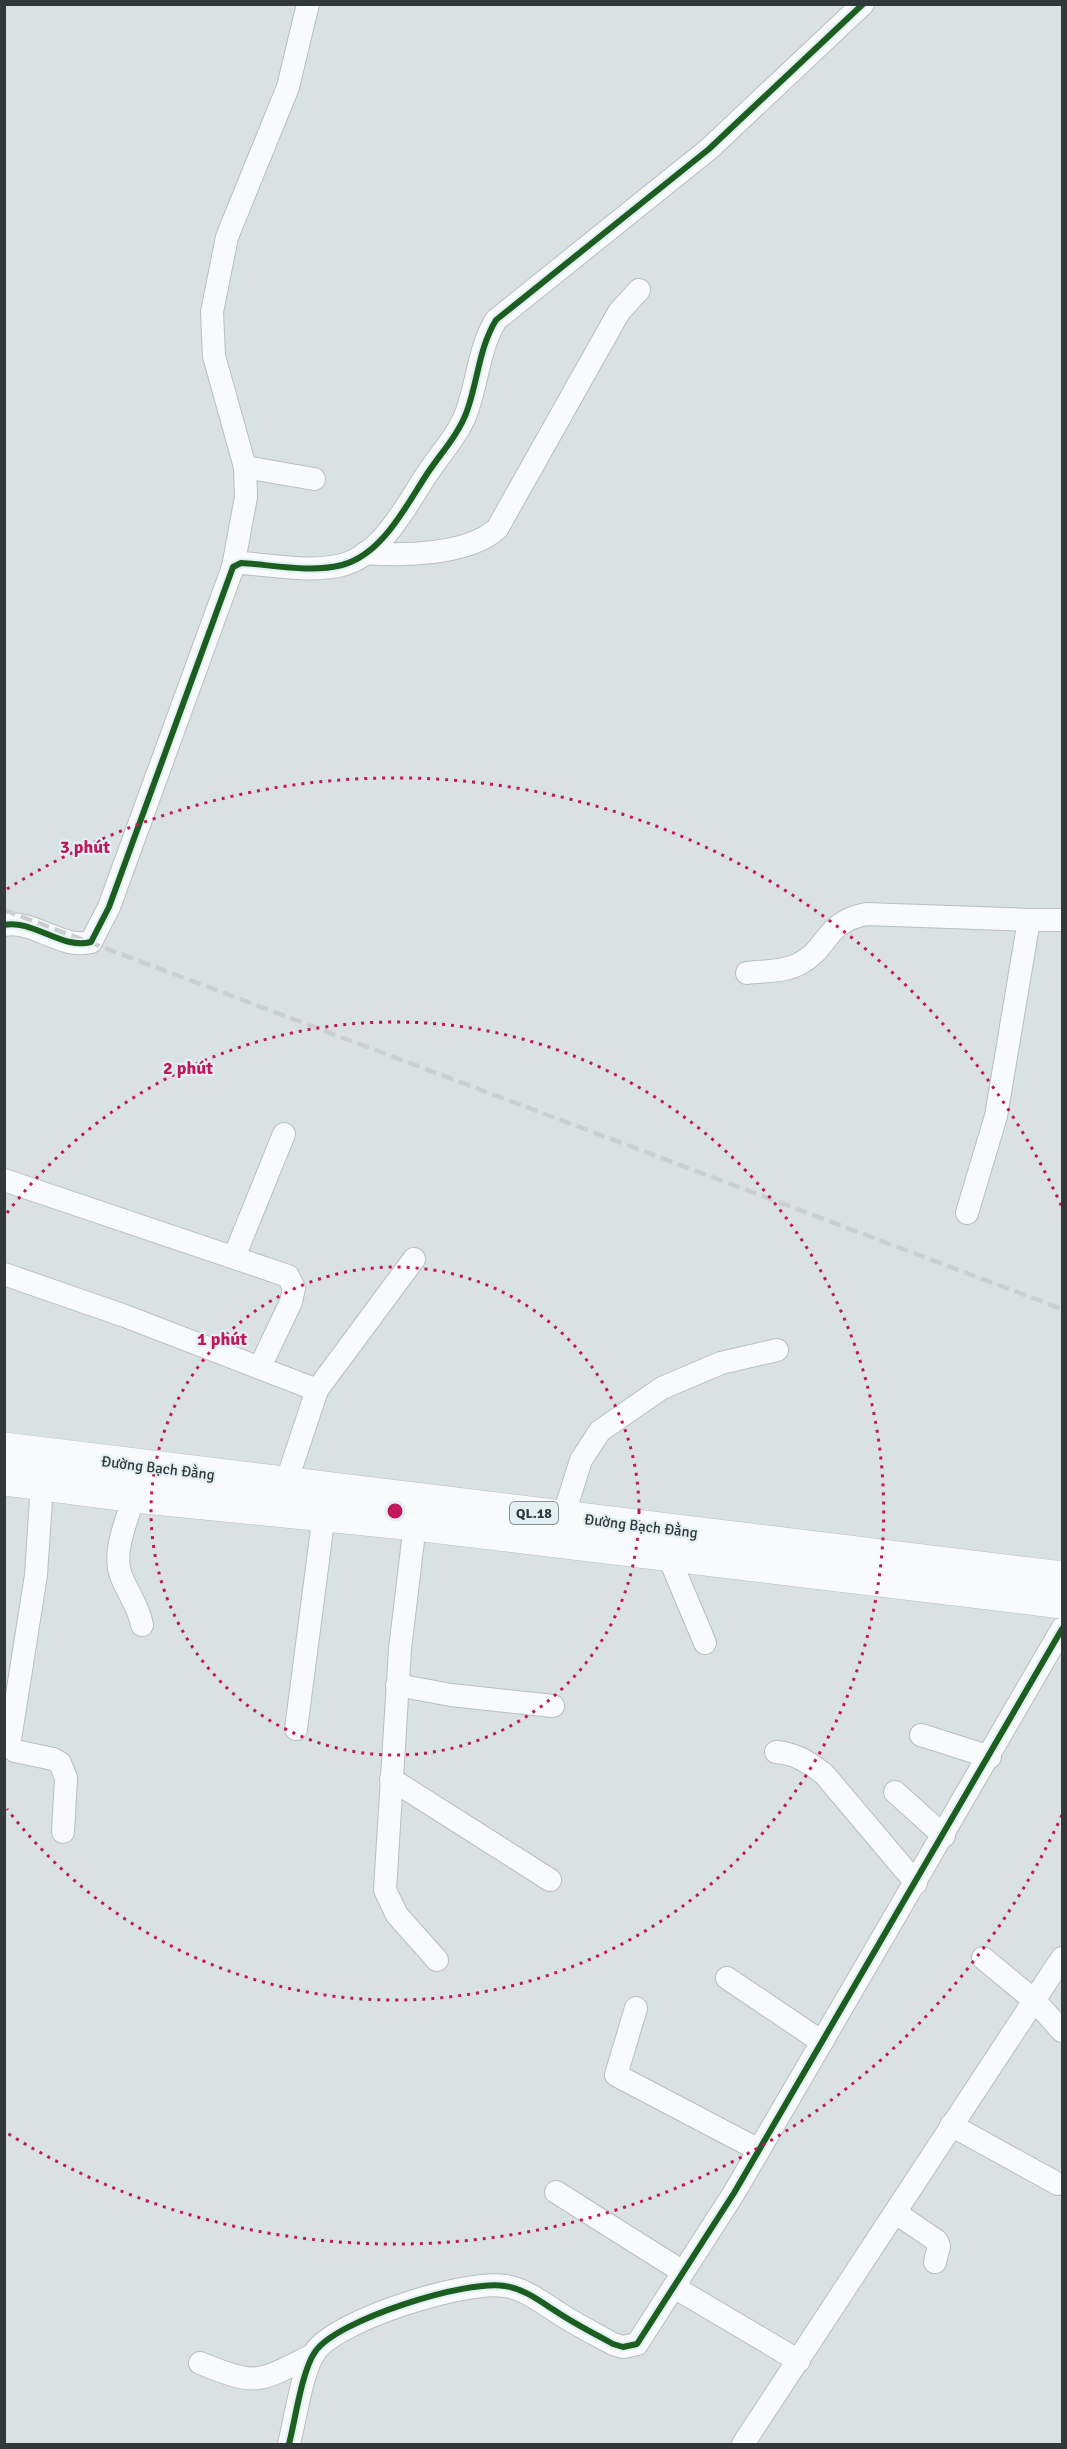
<svg xmlns="http://www.w3.org/2000/svg" width="1067" height="2449" font-family="Signika,sans-serif">
  <rect width="100%" height="100%" fill="#d9e1e3"/>
  <g fill="none" stroke-linecap="round" stroke-linejoin="round">
    <!-- minor casing -->
    <g stroke="#b9bfc1" stroke-width="24">
      <g id="minor">
        <polyline points="245,467 314,479"/>
        <path d="M 365,553 C 404,556 467,555 497,529 L 619,312 L 639,290"/>
        <polyline points="233,567 246,497 245,467 214,356 212,312 227,237 288,87 308,4"/>
        <path d="M 4,925 C 33,919 62,950 91,942 L 109,907 L 233,567 L 241,563 C 273,565 311,573 342,565 C 381,555 405,508 425,477 C 439,455 458,436 467,411 C 478,380 479,348 496,320 L 709,149 L 863,4"/>
        <path d="M 747,973 C 763,971 784,972 799,964 C 830,948 823,923 866,914 L 1029,920"/>
        <polyline points="4,1180 288,1276 294,1288 291,1302 260,1367"/>
        <polyline points="967,1213 996,1116 1029,920 1062,920"/>
        <polyline points="234,1257 284,1134"/>
        <polyline points="4,1274 125,1316 317,1390"/>
        <polyline points="286,1483 317,1390 414,1259"/>
        <polyline points="42,1484 36,1575 9,1746 15,1751 53,1759 60,1763 66,1778 63,1832"/>
        <path d="M 134,1496 C 127,1521 111,1553 122,1578 C 129,1595 139,1607 142,1625"/>
        <polyline points="563,1517 581,1460 600,1431 662,1388 721,1363 777,1350"/>
        <polyline points="415,1524 400,1649 385,1890 397,1915 437,1960"/>
        <polyline points="668,1555 705,1643"/>
        <polyline points="397,1685 451,1695 553,1706"/>
        <polyline points="296,1729 324,1514"/>
        <polyline points="921,1735 990,1757"/>
        <path d="M 776,1752 C 797,1754 808,1762 824,1774 L 916,1883"/>
        <polyline points="391,1779 550,1880"/>
        <polyline points="895,1792 944,1836"/>
        <polyline points="983,1958 1036,2002 1062,2031"/>
        <polyline points="727,1978 822,2042"/>
        <polyline points="636,2008 616,2075 759,2150"/>
        <polyline points="951,2125 1058,2184"/>
        <polyline points="556,2192 683,2272"/>
        <polyline points="896,2213 937,2241 939,2246 935,2262"/>
        <polyline points="674,2287 799,2361"/>
        <path d="M 200,2363 C 259,2387 257,2382 313,2355"/>
        <path d="M 289,2444 C 295,2421 302,2370 315,2352 C 336,2320 467,2279 505,2286 C 525,2289 541,2302 557,2312 C 575,2324 595,2334 613,2344 L 623,2347 L 637,2344 L 734,2193 L 1062,1629"/>
        <polyline points="743,2444 1062,1958"/>
      </g>
    </g>
    <!-- highway casing -->
    <g stroke="#b9bfc1" stroke-width="34">
      <g id="highway">
        <polyline points="4,1449 1062,1578"/>
        <polyline points="4,1479 134,1496 415,1524 1062,1602"/>
      </g>
    </g>
    <!-- minor -->
    <use href="#minor" stroke="#f9fafb" stroke-width="22"/>
    <!-- highway -->
    <use href="#highway" stroke="#f9fafb" stroke-width="33"/>
    <!-- rail -->
    <polyline stroke="#cdcfcf" stroke-width="4.5" stroke-dasharray="12 6" stroke-linecap="butt" points="4,910 1062,1309"/>
    <!-- cycleway casing -->
    <g stroke="#e2f0f4" stroke-width="10">
      <g id="cycleway">
        <path d="M 4,925 C 33,919 62,950 91,942 L 109,907 L 233,567 L 241,563 C 273,565 311,573 342,565 C 381,555 405,508 425,477 C 439,455 458,436 467,411 C 478,380 479,348 496,320 L 709,149 L 863,4"/>
        <path d="M 289,2444 C 295,2421 302,2370 315,2352 C 336,2320 467,2279 505,2286 C 525,2289 541,2302 557,2312 C 575,2324 595,2334 613,2344 L 623,2347 L 637,2344 L 734,2193 L 1062,1629"/>
      </g>
    </g>
    <!-- cycleway -->
    <use href="#cycleway" stroke="#1b5e20" stroke-width="6"/>
  </g>
  <!-- distance rings -->
  <g fill="none" stroke="#c2185b" stroke-width="3" stroke-dasharray="3 6">
    <circle cx="395" cy="1511" r="244"/>
    <path d="M7 1213A489 489 0 1 1 7 1809"/>
    <path d="M1062 1815A733 733 0 0 1 7 2133M7 889A733 733 0 0 1 1062 1207"/>
  </g>
  <g text-anchor="middle" dominant-baseline="central" stroke-width="4.5" stroke-linejoin="round" paint-order="stroke">
    <!-- shield labels -->
    <rect fill="#e2f0f4" stroke="#686f72" stroke-width="1.5" x="510" y="1502" width="48" height="22" rx="4.5"/>
    <g font-size="14" font-weight="bold" fill="#33383a">
      <text x="534" y="1513">QL.18</text>
    </g>
    <!-- street labels -->
    <g font-size="15" fill="#33383a" stroke="#e2f0f4">
      <text transform="translate(158 1468) rotate(7)">Đường Bạch Đằng</text>
      <text transform="translate(641 1526) rotate(7)">Đường Bạch Đằng</text>
    </g>
  </g>
  <circle cx="395" cy="1511" r="9" fill="#c2185b" stroke="#e2f0f4" stroke-width="3"/>
  <g font-size="18" text-anchor="middle" font-weight="bold" fill="#c2185b" stroke="#e2f0f4" stroke-width="4.5" stroke-linejoin="round" paint-order="stroke">
    <text x="85" y="853">3 phút</text>
    <text x="188" y="1074">2 phút</text>
    <text x="222" y="1345">1 phút</text>
  </g>
  <!-- border -->
  <rect width="1067" height="2449" fill="none" stroke="#33383a" stroke-width="12"/>
</svg>
